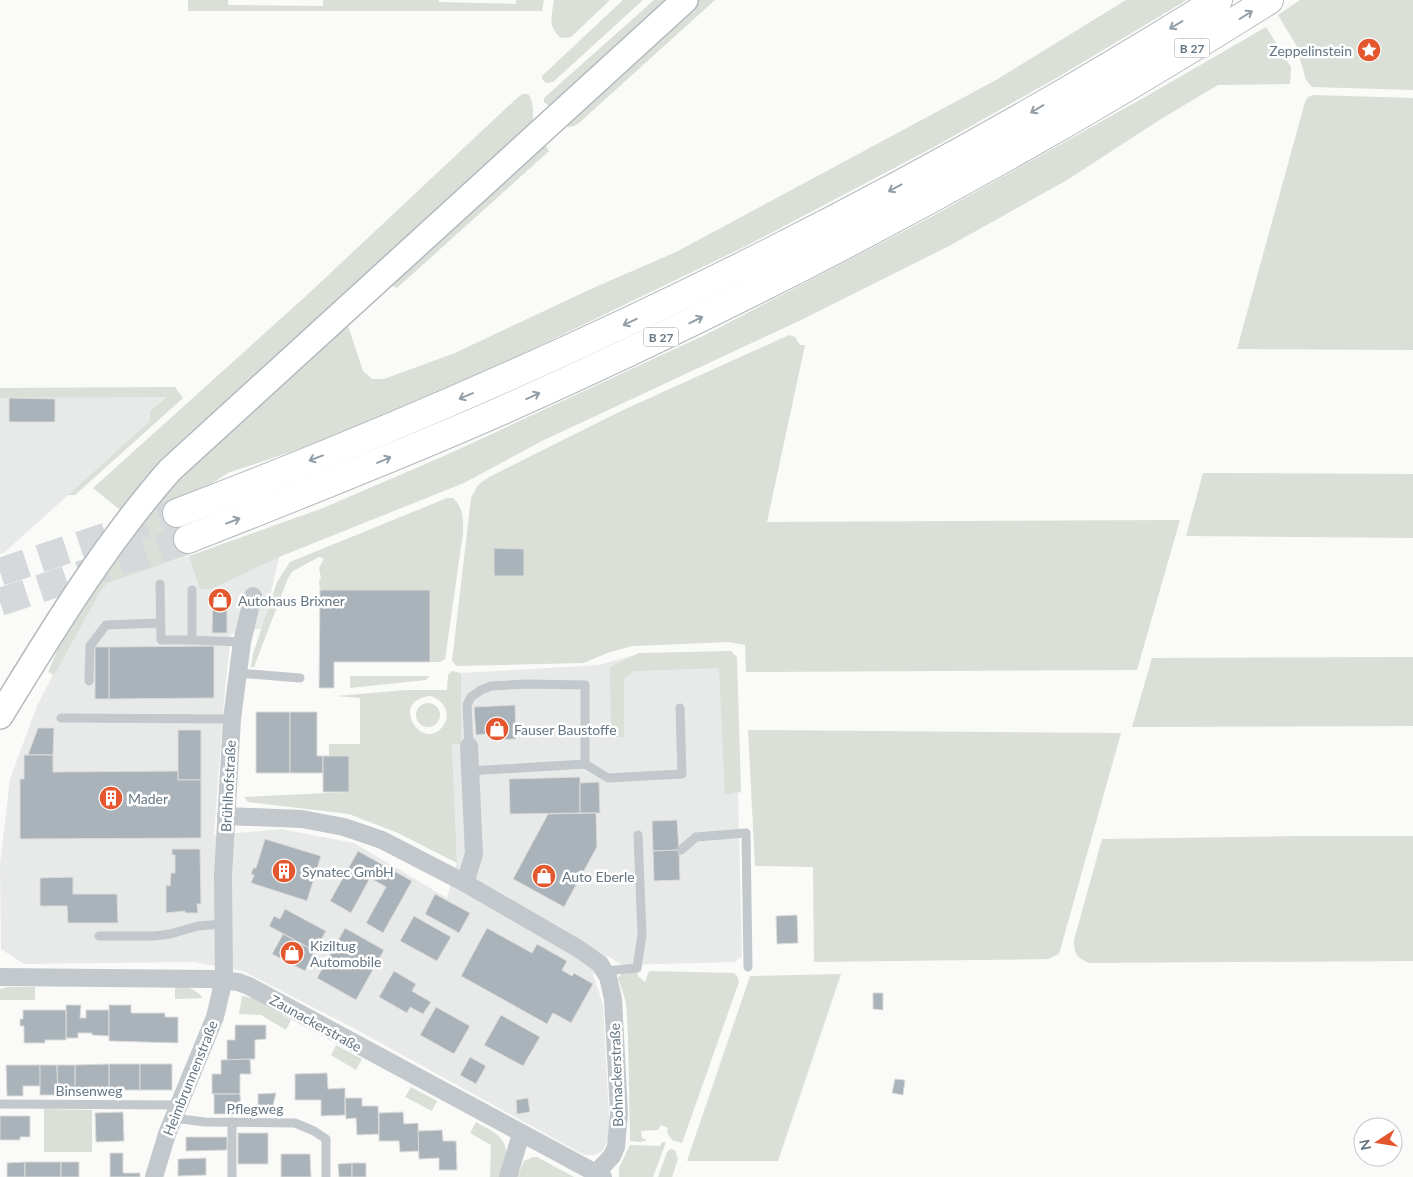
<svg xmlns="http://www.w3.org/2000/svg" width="1413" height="1177" font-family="Lato,sans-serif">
  <rect width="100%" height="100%" fill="#fafaf8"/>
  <!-- built -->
  <g fill="#e8e9e9">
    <polygon points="166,396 150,411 150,421 5,552 0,554 0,398"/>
    <polygon points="189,556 200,588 212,589 279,557 263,628 231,634 224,700 214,835 281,829 354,843 447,898 457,863 452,744 461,744 461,673 598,665 639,654 735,658 742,956 735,962 622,965 608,956 593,975 603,1004 610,1136 603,1150 596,1155 584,1155 357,1030 243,971 194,962 24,964 1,949 0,864 10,779 37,706 101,582"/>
  </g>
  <!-- green -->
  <g fill="#dadfd7" fill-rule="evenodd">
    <polygon points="188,0 228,0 228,5 323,6 323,0 439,0 439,2 516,4 516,0 544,0 542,11 188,11"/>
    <path d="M 554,0 L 610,0 L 571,37 L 561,38 C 547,26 552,16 554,0 Z"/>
    <polygon points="623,0 643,0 553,82 546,83 542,79 542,76"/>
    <polygon points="654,0 671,0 552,108 544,102 544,98"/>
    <polygon points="698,0 715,0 579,123 574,126 568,127 566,124 568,118"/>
    <polygon points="1126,0 1187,0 1058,77 934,147 750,244 477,376 373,420 305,447 228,473 200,491 170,501 189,555 107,583 101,590 54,675 48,672 59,646 92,595 127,543 171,485 347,323 363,371 372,379 384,379 455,353 591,289 676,252 996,80"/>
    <polygon points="1300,0 1413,0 1413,90 1312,87 1306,80 1296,45 1278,15"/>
    <polygon points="1266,27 1291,67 1290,84 1218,85 1161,119 1067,180 949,246 799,321 542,441 464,483 279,557 212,589 200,589 189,556 323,508 444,456 707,334 931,217 1152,93"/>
    <path d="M 523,94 L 528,94 C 535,102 533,117 532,127 L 153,474 L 120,510 L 93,488 L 306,296 L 517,98 Z"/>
    <polygon points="1313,95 1413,98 1413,350 1237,349 1305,102 1308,97"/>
    <polygon points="545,145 549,151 397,288 389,284 538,147"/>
    <polygon points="789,335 795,337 800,345 805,345 767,522 1180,520 1137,670 746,672 745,645 729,642 633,646 610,652 583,663 456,666 452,661 471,498 478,485 489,477 621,411"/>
    <polygon points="175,387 183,398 75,495 68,495 150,421 150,411 166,397 0,398 0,388"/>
    <polygon points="1203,473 1413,474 1413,538 1186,536"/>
    <path d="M 447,498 L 453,498 C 464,508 463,519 463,533 L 445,659 L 440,662 L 430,662 L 430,590 L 320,590 L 319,581 L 321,578 L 319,568 L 324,558 L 319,557 L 293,571 L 288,578 L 254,667 L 251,667 L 253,654 L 277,582 L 290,562 Z"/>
    <polygon points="731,651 737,657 741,792 725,795 719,668 634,671 624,679 624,737 611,737 610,667 639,653"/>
    <polygon points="1413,657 1413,726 1132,727 1152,658"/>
    <path d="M 452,671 L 461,673 L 461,744 L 452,744 L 457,863 L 398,833 L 349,814 L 248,802 L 244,797 L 349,792 L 349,756 L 329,756 L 329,744 L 360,744 L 360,698 L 336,696 L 406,690 L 447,690 L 448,675 ZM 431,696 C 443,700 452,713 443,726 C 423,754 387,700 431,696 Z"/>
    <polygon points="350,676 430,676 426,680 350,688"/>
    <circle cx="428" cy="715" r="12"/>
    <polygon points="748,730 1121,733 1059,954 1048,959 814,962 813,867 755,866"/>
    <path d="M 1299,836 L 1413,836 L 1413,961 L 1089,963 C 1076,957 1074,954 1074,940 L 1102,839 Z"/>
    <polygon points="637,971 638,976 645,982 649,971 734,973 737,976 739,982 682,1143 672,1140 667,1132 668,1128 661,1125 658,1130 641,1131 642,1138 647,1140 641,1142 630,1141 628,1036 626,1002 618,978 622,973"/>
    <polygon points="841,974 778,1161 687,1161 750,976"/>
    <path d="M 175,986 C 189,987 194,988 203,998 L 175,999 Z"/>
    <polygon points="7,987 35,987 35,1000 0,1000 0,989"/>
    <polygon points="242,996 253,998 291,1020 286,1030 261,1015 239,1014"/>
    <polygon points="336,1045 362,1059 356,1070 331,1055"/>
    <polygon points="411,1087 437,1101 432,1111 405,1097"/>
    <polygon points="44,1109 92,1110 92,1152 44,1152"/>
    <path d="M 476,1122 C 488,1129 507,1136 506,1153 C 506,1161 502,1170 500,1177 L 490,1177 L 491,1145 L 470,1133 Z"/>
    <polygon points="662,1142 666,1142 653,1177 619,1177 619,1168 630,1145 660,1146"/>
    <polygon points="670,1149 675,1150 678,1159 672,1177 658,1177 667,1152"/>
    <polygon points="533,1157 537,1157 574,1177 517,1177 524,1161"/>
  </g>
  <!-- building -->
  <g fill="#aab3b9" stroke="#dcdcda">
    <polygon points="9,398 55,399 55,422 9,422"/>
    <polygon points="494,548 524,549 524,576 494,576"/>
    <polygon points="320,590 430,590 430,662 334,662 334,688 319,688"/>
    <polygon points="213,591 227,591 227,633 212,633"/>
    <polygon points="214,646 214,698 109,699 109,647"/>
    <rect x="95" y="647" width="14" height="52"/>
    <polygon points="515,705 516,739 495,740 495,733 476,735 474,707"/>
    <rect x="256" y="712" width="34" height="61"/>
    <polygon points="290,712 317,712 317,756 323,756 323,773 290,773"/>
    <polygon points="38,728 54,728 53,755 28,755"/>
    <rect x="178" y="730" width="23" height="50"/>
    <polygon points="24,755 53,755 53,772 178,771 178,780 201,780 201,838 20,839 20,779 24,779"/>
    <rect x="323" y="756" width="26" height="36"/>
    <polygon points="580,777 580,813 510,814 509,779"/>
    <polygon points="599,782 600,813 580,813 580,783"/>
    <polygon points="596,813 597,847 564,907 513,879 548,814"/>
    <polygon points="677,820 679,850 653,851 652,821"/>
    <polygon points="265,839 321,856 307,901 251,883 254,875 251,874 253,868 256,868"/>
    <polygon points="172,849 200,849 201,904 197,904 198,913 185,913 185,911 166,913 166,885 170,886 171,873 175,873 175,855 172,855"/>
    <polygon points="679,850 680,880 654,881 653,851"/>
    <polygon points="358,851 412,881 383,933 366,923 386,887 370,878 351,913 330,901"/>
    <polygon points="73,877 73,894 117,894 118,923 68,923 67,906 40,906 40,878"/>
    <polygon points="435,894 470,913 459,933 425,914"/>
    <polygon points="285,909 326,931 315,951 269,926 274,916 280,919"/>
    <polygon points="797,915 798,943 777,944 776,916"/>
    <polygon points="414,916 451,937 437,961 400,941"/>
    <polygon points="345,928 384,950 356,1000 317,978"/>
    <polygon points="487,928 532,953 537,944 567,961 562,970 572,976 574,973 593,984 571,1023 553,1013 547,1024 461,976"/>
    <polygon points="283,934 315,951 305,971 272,954"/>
    <polygon points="394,971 416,984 412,991 431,1002 423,1014 410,1007 407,1013 379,997"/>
    <polygon points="873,993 883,993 883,1010 873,1009"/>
    <polygon points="66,1005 81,1005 80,1018 86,1018 86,1010 109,1010 109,1036 92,1035 92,1033 78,1033 78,1038 66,1038"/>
    <polygon points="109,1005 131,1005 131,1013 165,1013 165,1017 178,1017 178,1043 109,1041"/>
    <polygon points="436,1007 470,1026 454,1054 420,1035"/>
    <polygon points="23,1010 66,1010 66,1040 45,1040 45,1043 24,1043 24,1026 20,1026 20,1019 23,1019"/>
    <polygon points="501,1015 540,1037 523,1066 484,1045"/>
    <polygon points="235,1025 266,1025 266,1039 255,1040 255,1059 227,1060 227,1040 235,1040"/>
    <polygon points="470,1057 486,1066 476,1084 460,1075"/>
    <polygon points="250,1059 251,1074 240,1074 240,1094 212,1094 212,1074 221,1074 221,1060"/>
    <rect x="109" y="1064" width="31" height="26"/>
    <polygon points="109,1064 109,1090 91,1091 91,1095 75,1095 75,1065"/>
    <rect x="140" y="1064" width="32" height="26"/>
    <polygon points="6,1065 40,1065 41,1086 23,1086 23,1096 7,1096"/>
    <polygon points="40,1065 57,1065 58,1095 40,1095"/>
    <polygon points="57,1065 75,1065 75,1095 58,1095"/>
    <polygon points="327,1073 328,1089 345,1088 345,1115 321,1116 321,1100 295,1100 295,1074"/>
    <polygon points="895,1079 905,1080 903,1095 892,1093"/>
    <polygon points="276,1093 271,1114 258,1114 258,1094"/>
    <polygon points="214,1094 240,1094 241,1114 214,1114"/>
    <polygon points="345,1098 362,1098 362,1106 378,1106 379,1134 357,1135 356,1118 346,1119"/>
    <polygon points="528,1098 530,1112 517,1114 516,1100"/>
    <polygon points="123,1112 124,1141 96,1142 95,1113"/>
    <polygon points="403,1112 404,1124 418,1123 419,1151 400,1152 399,1141 379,1141 379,1113"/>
    <polygon points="0,1116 30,1116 30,1137 20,1137 20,1140 0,1140"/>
    <polygon points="442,1130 443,1141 456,1141 457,1170 439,1170 439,1158 419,1159 418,1131"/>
    <rect x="238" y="1133" width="30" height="31"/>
    <polygon points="186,1137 227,1137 227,1150 186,1151"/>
    <polygon points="110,1153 123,1153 123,1173 140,1173 140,1177 110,1177"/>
    <polygon points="281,1154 310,1154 311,1177 281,1177"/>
    <polygon points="206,1158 206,1175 178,1176 178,1159"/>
    <polygon points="25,1162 25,1177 7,1177 7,1163"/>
    <rect x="25" y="1162" width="36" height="15"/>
    <rect x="61" y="1162" width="18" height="15"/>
    <polygon points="352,1163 352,1177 339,1177 338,1164"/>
    <rect x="352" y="1163" width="14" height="14"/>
  </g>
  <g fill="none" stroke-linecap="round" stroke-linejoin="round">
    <!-- trunk-tunnel -->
    <g stroke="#d5d9db" stroke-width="28" stroke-dasharray="28 14" stroke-linecap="butt">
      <polyline points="0,572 177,513"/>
      <polyline points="0,602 188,539"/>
    </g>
    <!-- secondary casing -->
    <g stroke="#b3babf" stroke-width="28">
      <path id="secondary" d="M 0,716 C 52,631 104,545 170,470 L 685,0"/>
    </g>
    <!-- trunk casing -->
    <g stroke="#b4b9bd" stroke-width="30">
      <g id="trunk">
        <path d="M 177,513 C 540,375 889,206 1218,0"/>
        <path d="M 188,539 C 294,497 399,456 503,410 C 768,292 1024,155 1269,0"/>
      </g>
    </g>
    <!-- service -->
    <g stroke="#c3c8cc" stroke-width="9">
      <polyline points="160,584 161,640 192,640 242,642"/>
      <polyline points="192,590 192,640"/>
      <polyline points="238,673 300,678"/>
      <polyline points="89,681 90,646 106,625 160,623"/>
      <polyline points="61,718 232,719"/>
      <polyline points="469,746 467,705 471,697 481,690 491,686 526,684 585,685 585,764 470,771"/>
      <polyline points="585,764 608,778 682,774 680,708"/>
      <polyline points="681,850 696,837 746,833 748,967"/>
      <polyline points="99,936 155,936 170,934 198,926 224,924"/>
      <polyline points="605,971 637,968 642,935 638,835"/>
      <polyline points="0,1104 179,1105"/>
      <polyline points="173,1118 205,1122 295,1123 314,1131 326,1139 326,1177"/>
      <polyline points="232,1177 232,1122"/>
    </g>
    <!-- minor -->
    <g stroke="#c3c8cc" stroke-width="18">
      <polyline points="226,816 302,819 344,827 382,840 465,883 579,949 600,964 608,977 613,999 619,1113 616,1147 612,1156 596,1173"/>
      <polyline points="465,883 474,854 469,746"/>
      <polyline points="0,977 211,979 238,982 249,986 603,1177"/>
      <polyline points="154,1177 167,1134 215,1017 224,979 223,876 232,719 242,642 253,596"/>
      <polyline points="508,1177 521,1134"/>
    </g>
    <!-- secondary -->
    <use href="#secondary" stroke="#fff" stroke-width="25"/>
    <!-- trunk -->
    <use href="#trunk" stroke="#fff" stroke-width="28"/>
  </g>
  <!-- one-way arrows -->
  <defs><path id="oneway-shaft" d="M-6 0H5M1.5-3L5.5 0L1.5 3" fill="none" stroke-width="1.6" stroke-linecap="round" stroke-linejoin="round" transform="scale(1.25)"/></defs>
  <g stroke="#939fa8">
    <use href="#oneway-shaft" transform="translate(1246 15) rotate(-32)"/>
    <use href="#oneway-shaft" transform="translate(1176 25) rotate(149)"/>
    <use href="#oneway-shaft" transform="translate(1037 109) rotate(149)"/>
    <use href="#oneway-shaft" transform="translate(895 188) rotate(152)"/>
    <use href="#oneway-shaft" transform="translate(696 320) rotate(-26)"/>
    <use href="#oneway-shaft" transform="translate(630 322) rotate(155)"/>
    <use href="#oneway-shaft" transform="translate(466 396) rotate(157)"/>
    <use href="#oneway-shaft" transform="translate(533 396) rotate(-25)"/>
    <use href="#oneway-shaft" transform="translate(316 458) rotate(159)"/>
    <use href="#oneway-shaft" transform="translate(384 460) rotate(-23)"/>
    <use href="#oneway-shaft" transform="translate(233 521) rotate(-21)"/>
  </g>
  <!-- icons -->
  <defs>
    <g id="sight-disc" transform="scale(1.25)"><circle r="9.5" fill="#e4572e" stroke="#fff"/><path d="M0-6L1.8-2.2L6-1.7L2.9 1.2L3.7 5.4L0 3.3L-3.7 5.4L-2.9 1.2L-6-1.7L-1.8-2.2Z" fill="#fff"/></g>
    <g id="shop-disc" transform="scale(1.25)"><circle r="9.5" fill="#e4572e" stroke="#fff"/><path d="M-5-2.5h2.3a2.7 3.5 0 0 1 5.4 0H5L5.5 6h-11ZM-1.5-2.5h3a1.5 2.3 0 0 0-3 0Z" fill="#fff"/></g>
    <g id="building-disc" transform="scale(1.25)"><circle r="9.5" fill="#e4572e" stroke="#fff"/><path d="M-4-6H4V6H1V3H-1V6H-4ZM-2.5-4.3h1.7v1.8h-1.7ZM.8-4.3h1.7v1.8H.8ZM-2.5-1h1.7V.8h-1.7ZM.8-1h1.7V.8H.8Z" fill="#fff"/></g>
  </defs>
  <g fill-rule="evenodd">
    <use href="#sight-disc" x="1369" y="50"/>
    <use href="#shop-disc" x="220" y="600"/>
    <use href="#shop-disc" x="497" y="729"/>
    <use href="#building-disc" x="111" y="798"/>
    <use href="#building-disc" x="284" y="871"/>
    <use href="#shop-disc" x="544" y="876"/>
    <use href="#shop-disc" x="292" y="953"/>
  </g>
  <g text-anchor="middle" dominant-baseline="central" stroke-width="5" stroke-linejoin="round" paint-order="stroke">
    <!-- shield labels -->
    <g fill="#fff" stroke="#939fa8" stroke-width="1">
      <rect x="1174.5" y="38.5" width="35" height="19" rx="4"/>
      <rect x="643.5" y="327.5" width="35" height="19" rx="4"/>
    </g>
    <g font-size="12" font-weight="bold" fill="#657683">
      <text x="1192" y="48">B 27</text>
      <text x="661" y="337">B 27</text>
    </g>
    <!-- poi labels -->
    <g font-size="14" fill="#657683" stroke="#fff" text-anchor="start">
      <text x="1352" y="50" text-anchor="end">Zeppelinstein</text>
      <text x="238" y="600">Autohaus Brixner</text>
      <text x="514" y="729">Fauser Baustoffe</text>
      <text x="128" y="798">Mader</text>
      <text x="302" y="871">Synatec GmbH</text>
      <text x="562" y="876">Auto Eberle</text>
      <text x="310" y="945">Kiziltug<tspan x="310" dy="16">Automobile</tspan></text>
    </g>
    <!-- street labels -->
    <g font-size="14" fill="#657683" stroke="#fff">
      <text transform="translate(228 786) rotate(-87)">Brühlhofstraße</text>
      <text transform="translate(316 1023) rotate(29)">Zaunackerstraße</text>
      <text transform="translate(616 1075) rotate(-92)">Bohnackerstraße</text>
      <text transform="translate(190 1078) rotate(-68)">Heimbrunnenstraße</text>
      <text x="89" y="1090">Binsenweg</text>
      <text x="255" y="1108">Pflegweg</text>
    </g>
  </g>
  <!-- north arrow -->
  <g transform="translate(1378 1142) rotate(258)"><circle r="24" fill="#ffffff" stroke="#c1c8cd"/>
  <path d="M0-4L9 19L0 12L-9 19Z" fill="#e4572e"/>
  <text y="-8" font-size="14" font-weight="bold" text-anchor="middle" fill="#657683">N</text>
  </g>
</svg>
